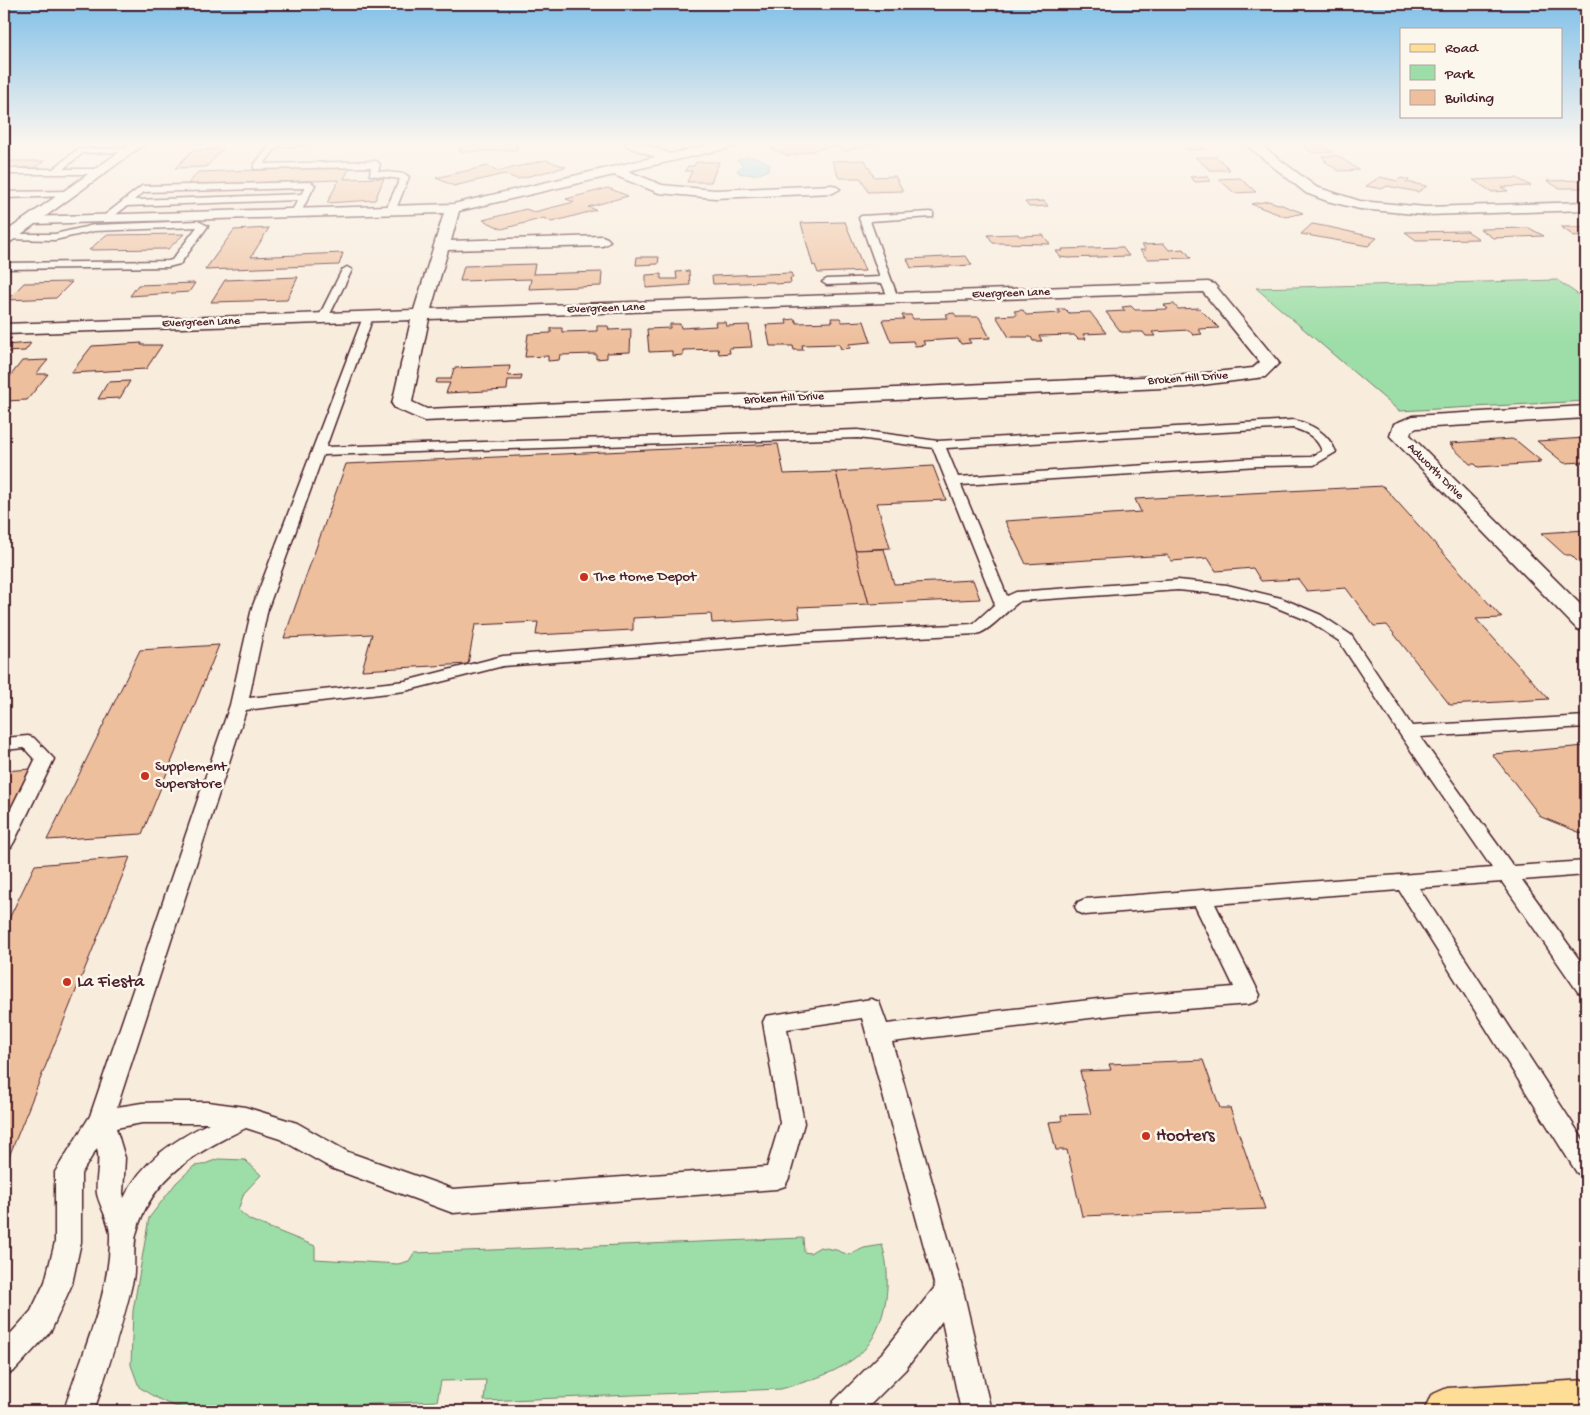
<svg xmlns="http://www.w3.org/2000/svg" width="1590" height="1415" font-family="'Gochi Hand',sans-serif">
  <rect width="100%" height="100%" fill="#f8ecdc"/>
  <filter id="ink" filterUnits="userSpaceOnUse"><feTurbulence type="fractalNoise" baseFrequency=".02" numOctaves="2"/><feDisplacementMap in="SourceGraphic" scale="10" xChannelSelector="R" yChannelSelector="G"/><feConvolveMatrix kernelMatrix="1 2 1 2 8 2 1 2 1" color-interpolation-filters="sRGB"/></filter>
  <g filter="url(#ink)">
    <!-- green -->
    <g fill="#9ddea8" stroke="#747e6a">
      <polygon points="1557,280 1586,300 1586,401 1399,411 1256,288"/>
      <path d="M 218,1159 L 245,1160 L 261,1175 L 244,1193 L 238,1210 L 250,1220 L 315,1246 L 315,1259 L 398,1264 L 409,1261 L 414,1253 L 803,1238 L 804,1252 L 810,1253 L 820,1247 L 836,1250 L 849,1255 L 864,1248 L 882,1245 C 894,1281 886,1338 852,1360 C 831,1375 805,1382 781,1389 L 484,1401 L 486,1380 L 441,1381 L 437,1401 L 226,1411 C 186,1411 173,1410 139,1387 L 131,1365 L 133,1311 L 149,1218 L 176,1183 L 194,1166 L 202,1165 Z"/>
    </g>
    <!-- water -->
    <path fill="#87d3e7" stroke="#6f8b9c" d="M 746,157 C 754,157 764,158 770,165 L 769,169 C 761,176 749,175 739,173 L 737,170 L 743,165 L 737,160 Z"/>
    <!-- building -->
    <g fill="#eebf9d" stroke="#4a1f2b">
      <polygon points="462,143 560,143 517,144 516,150 459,152"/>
      <polygon points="794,143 881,143 845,151 832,146 789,156 770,148"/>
      <polygon points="1169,143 1198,143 1205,149 1187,150 1180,143"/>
      <polygon points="1298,143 1319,143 1333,152 1313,153"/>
      <polygon points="223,149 206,167 175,168 193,150"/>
      <polygon points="1321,156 1338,156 1359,170 1339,171 1324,161 1327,161"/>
      <polygon points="1195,157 1217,157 1230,170 1210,170"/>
      <polygon points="546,160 566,167 517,179 504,174 454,186 436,178 487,166 499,171"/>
      <polygon points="865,160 874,177 895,176 903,191 868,192 861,178 839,178 832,161"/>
      <polygon points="4,161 45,161 34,168 4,168"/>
      <polygon points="696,162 719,162 711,182 687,182 692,171 685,171 688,166 694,166"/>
      <polygon points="350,167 344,179 384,178 375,200 327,203 339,180 187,185 198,172"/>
      <polygon points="1206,176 1211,181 1195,182 1190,177"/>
      <polygon points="1380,177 1397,181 1401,178 1409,180 1406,182 1427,186 1418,192 1387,186 1382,189 1366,186"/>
      <polygon points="1240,178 1256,192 1234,193 1219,179"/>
      <polygon points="1517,178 1531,186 1501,187 1508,191 1492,192 1473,180"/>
      <polygon points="1586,180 1586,188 1559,188 1547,181"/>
      <polygon points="608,188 628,196 588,207 596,210 552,222 544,218 502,229 483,220 526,209 534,212 574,202 566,199"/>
      <polygon points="1044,201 1048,206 1029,207 1025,202"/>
      <polygon points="1268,201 1282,205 1303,213 1286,217 1251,204"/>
      <polygon points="845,222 865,271 818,273 815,265 813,266 801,223"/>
      <polygon points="1312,224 1329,227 1377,238 1368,246 1301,234"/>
      <polygon points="1561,227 1586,227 1586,235 1574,236"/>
      <polygon points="269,228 251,257 343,253 339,265 205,270 234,230"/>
      <polygon points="1529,228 1544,236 1493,238 1480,229"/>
      <polygon points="1467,231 1479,239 1416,240 1405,232"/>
      <polygon points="184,234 168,249 89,250 106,235"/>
      <polygon points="1018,234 1019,236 1043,235 1050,244 993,243 988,235"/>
      <polygon points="1164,244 1169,250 1184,249 1191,258 1147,259 1140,250 1146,250 1142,245"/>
      <polygon points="1122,247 1129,256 1068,258 1060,257 1056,251 1063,251 1062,249"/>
      <polygon points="966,256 972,265 911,268 907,259"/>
      <polygon points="637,257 659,257 658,264 636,265"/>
      <polygon points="535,264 533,274 602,272 601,286 529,289 531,279 460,281 464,266"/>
      <polygon points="689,271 690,285 646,288 646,275 661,274 661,279 677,279 676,272"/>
      <polygon points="791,273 793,278 790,278 791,283 775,284 774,282 769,282 713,284 712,276"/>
      <polygon points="298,277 287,300 211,302 225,280"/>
      <polygon points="72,282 56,298 7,300 24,283"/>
      <polygon points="195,283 189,292 130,296 138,285"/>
      <polygon points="1174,304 1178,309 1199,308 1219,328 1198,329 1202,334 1193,335 1189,330 1152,332 1155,336 1146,336 1143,332 1121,332 1106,312 1125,311 1122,307 1131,306 1135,310 1168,309 1164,305"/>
      <polygon points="1057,309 1065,309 1069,313 1090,312 1106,333 1083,334 1086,339 1078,339 1074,335 1039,336 1042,341 1033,341 1031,337 1009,337 996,316 1017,315 1014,311 1023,310 1026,315 1060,313"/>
      <polygon points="954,313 957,317 979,317 990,338 968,339 971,343 961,344 958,339 923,341 925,345 915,346 913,341 891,342 882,320 904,319 902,315 911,315 913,319 948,318 946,314"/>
      <polygon points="831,318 840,318 842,322 864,321 871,342 849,344 850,348 841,349 839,344 802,345 803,350 794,350 793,346 770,346 766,325 787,324 786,320 795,319 797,323 832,322"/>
      <polygon points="715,322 725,322 726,326 749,325 752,347 729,348 730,353 719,354 718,349 683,350 683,355 672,356 672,351 649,352 647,329 670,328 670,324 680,324 681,328 716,326"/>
      <polygon points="597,326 608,326 609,330 631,329 630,352 607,353 607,358 596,359 596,354 560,355 559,360 548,361 548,356 525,357 528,334 551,333 551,328 562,328 562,332 597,331"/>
      <polygon points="12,338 5,345 31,343 25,351 4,352 4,339"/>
      <polygon points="142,343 141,345 162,345 146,369 71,373 92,346"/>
      <polygon points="48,360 36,374 48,374 27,400 4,401 4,384 22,361"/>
      <polygon points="510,366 508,376 522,375 521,380 508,380 507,390 446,393 450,383 436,383 437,379 451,379 454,368"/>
      <polygon points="130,381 120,398 98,399 108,382"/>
      <polygon points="1586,438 1586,462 1564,463 1537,441"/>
      <polygon points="1512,439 1518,442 1541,461 1537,461 1540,463 1478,467 1475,464 1470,464 1450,445 1453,445 1450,443"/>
      <polygon points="778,444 784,474 836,472 869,604 798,607 800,618 712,623 711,614 633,618 633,630 536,635 538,622 475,625 468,664 362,670 372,634 284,638 346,464"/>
      <polygon points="933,466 946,500 877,503 890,548 855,550 836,472"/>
      <polygon points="1383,486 1502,618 1476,619 1549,699 1450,705 1387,625 1374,626 1346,588 1307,591 1298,579 1261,581 1253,568 1216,571 1208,558 1172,561 1167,555 1026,564 1005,521 1141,512 1135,499"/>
      <polygon points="1585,530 1586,570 1571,555 1565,555 1541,533"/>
      <polygon points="884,549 894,584 973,580 980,599 869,604 855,550"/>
      <polygon points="219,645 142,834 47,840 140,650"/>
      <polygon points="1586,746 1586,835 1541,817 1492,754"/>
      <polygon points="31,769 4,821 4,771"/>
      <polygon points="130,857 8,1159 4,1159 4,929 35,865"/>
      <polygon points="1203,1060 1220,1108 1230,1108 1265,1209 1082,1216 1067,1150 1056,1150 1049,1122 1062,1121 1061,1115 1091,1114 1080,1071 1111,1070 1109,1064"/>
    </g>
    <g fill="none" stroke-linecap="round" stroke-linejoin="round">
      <!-- service casing -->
      <g stroke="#4a1f2b" stroke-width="3">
        <g id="service">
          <polygon points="272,143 311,143 307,145 277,147 264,164 376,161 380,164 378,171 405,174 409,177 396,209 391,212 386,209 400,179 370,175 371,167 254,169 254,165"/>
          <polygon points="130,148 133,148 133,152 83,153 63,169 104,169 104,173 101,174 4,174 4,169 53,169 78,149"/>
          <path d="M 311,182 L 315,185 L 301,212 L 296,215 L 291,212 L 298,200 L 127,206 L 109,220 L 106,221 L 101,218 L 142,186 ZM 305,188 L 301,194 L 134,200 L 144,192 Z"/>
          <polygon points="69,191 72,192 72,196 4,198 4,192"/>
          <polygon points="930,212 933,213 933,217 870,221 898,298 897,300 889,300 882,283 827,285 822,282 827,279 880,277 859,218 861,216"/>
          <polygon points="198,221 208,226 180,264 168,267 4,269 4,263 168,261 172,260 197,227 94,231 55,240 5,239 5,235 8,234 55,234 94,225"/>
          <polygon points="347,267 352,270 328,318 323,321 319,320 318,318 342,270"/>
          <path d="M 368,314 L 373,317 L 326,447 L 858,430 L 938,441 L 1294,420 C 1313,425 1328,433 1336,452 L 1314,465 L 1258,466 L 961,485 L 1007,596 L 1016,592 L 1178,580 L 1227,585 L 1281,598 L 1321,615 L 1351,635 L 1412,726 L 1586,716 L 1586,727 L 1420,737 L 1513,866 L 1586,861 L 1586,875 L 1522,880 L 1586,969 L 1586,995 L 1578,992 L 1502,882 L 1419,888 L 1586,1144 L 1586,1176 L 1577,1173 L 1399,890 L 1215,904 L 1260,995 L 1257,1001 L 1249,1004 L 1123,1014 L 892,1042 L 963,1290 L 991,1411 L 961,1411 L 942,1321 L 905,1370 L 864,1411 L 829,1411 L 834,1401 L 885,1350 L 935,1287 L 862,1018 L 787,1029 L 804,1123 L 789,1178 L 785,1186 L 776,1189 L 453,1213 L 331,1168 L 280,1139 L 246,1128 C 200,1150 151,1177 137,1231 C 132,1246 136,1264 133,1280 C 123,1324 108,1368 94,1411 L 64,1411 C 81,1353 111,1296 110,1234 C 109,1220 100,1207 97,1194 C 95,1178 101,1164 97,1148 L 81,1174 L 81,1242 L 72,1284 L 51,1331 L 14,1371 L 4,1375 L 4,1341 L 31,1311 L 45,1282 L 55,1242 L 55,1172 L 90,1116 L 230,705 L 252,608 L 363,317 ZM 1293,428 C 1306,432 1317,437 1322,451 L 1311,457 L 1258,458 L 958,477 L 946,448 ZM 858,438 L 933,448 L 995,604 L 973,624 L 798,633 L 503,656 L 405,681 L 249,698 L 268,608 L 323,455 ZM 1178,590 L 1227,595 L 1270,605 L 1309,621 L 1339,641 L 1401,736 L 1492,868 L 1085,899 L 1078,902 L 1075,907 L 1078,912 L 1085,915 L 1195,906 L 1234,987 L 1123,996 L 887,1024 L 879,1002 L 871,999 L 766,1016 L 763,1022 L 780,1123 L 767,1167 L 453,1189 L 348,1152 L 297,1123 L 245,1107 L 208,1102 L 171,1102 L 142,1103 L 117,1107 L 246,710 L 405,691 L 503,666 L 798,643 L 977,634 C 990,631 1007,610 1020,601 ZM 142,1123 L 209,1123 C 174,1140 142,1161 124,1198 L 123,1193 L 125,1158 L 116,1128 Z"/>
          <polygon points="28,736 34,738 54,759 14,842 11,847 4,849 4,823 35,760 24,748 4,750 4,738"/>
        </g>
      </g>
      <!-- minor casing -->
      <g stroke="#4a1f2b" stroke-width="3">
        <g id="minor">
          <path d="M 625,143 L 642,143 L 670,154 L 717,143 L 739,143 L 737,146 L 628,171 L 662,185 L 715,190 L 833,185 L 840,189 L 833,193 L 715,198 L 659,193 L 614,175 L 459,211 L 451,241 L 602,236 L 607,238 L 610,241 L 607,244 L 602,246 L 448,250 L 431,309 L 1208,282 L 1214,284 L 1279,363 L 1265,377 L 1186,387 L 424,421 L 395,408 L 392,404 L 411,320 L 4,334 L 4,324 L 414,310 L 444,213 L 33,224 L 28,223 L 26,220 L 28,217 L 453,204 L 655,157 L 627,146 ZM 1203,292 L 1260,362 L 1253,368 L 1186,375 L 427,409 L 412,402 L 429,319 Z"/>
          <polygon points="1244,143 1258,143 1316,187 1360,201 1426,207 1586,202 1586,210 1426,215 1360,209 1327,201 1306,193"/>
          <polygon points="1586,406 1586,418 1417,428 1411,431 1410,435 1586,610 1586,632 1577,629 1390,436 1394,424 1413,416"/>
        </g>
      </g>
      <!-- secondary casing -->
      <g stroke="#4a1f2b" stroke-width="3">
        <polygon id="secondary" points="132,143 146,143 9,243 4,244 4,233"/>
      </g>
      <!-- primary casing -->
      <g stroke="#4a1f2b" stroke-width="3">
        <polygon id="primary" points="1586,1380 1586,1411 1424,1411 1431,1395 1447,1388"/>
      </g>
      <!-- service -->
      <use href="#service" fill="#fbf7ec" fill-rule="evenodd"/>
      <!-- minor -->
      <use href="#minor" fill="#fbf7ec" fill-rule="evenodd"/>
      <!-- secondary -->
      <use href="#secondary" fill="#fbf7ec" fill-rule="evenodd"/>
      <!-- primary -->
      <use href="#primary" fill="#fedd96" fill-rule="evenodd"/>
    </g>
  </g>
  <!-- sky -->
  <linearGradient id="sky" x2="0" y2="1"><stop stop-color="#81c0e8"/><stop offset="0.42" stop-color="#fcf6ef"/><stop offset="1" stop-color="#fcf6ef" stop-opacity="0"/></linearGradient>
  <rect width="1590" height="341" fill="url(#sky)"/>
  <!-- markers -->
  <g fill="#c8321e" stroke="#fbf7ec" stroke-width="2">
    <circle cx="584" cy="577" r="5"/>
    <circle cx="145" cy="776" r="5"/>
    <circle cx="67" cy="982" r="5"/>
    <circle cx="1146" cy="1136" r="5"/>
  </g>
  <g text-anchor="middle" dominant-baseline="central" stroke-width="5" stroke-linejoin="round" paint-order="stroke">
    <!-- far-street labels -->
    <g font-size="12" fill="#4a1f2b" stroke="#fbf7ec">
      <text transform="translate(1011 294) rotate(-2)">Evergreen Lane</text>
      <text transform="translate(606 309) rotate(-2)">Evergreen Lane</text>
      <text transform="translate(201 323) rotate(-2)">Evergreen Lane</text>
      <text transform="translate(1188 379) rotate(-4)">Broken Hill Drive</text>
      <text transform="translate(784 399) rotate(-3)">Broken Hill Drive</text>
      <text transform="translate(1435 472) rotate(45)">Adworth Drive</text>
    </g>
    <!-- poi labels -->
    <g font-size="15" fill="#4a1f2b" stroke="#fbf7ec" text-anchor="start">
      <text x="594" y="577">The Home Depot</text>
      <text x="155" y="767">Supplement<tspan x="155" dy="17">Superstore</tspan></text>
    </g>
    <!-- near-poi labels -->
    <g font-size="18" fill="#4a1f2b" stroke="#fbf7ec" text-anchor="start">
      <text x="77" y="982">La Fiesta</text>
      <text x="1156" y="1136">Hooters</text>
    </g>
  </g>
  <!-- margin -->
  <rect width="1590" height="1415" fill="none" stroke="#fbf7ec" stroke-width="20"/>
  <rect x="10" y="10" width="1570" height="1395" fill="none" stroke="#4a1f2b" stroke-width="2" filter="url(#ink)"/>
  <!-- legend -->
  <rect x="1400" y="28" width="162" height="90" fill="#fbf7ec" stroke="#b4a19f"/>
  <rect x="1410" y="44" width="25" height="8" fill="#fedd96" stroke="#b4a19f"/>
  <text x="1445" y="52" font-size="15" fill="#4a1f2b">Road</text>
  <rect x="1410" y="65" width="25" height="15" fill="#9ddea8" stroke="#b4a19f"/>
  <text x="1445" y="78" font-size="15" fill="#4a1f2b">Park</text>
  <rect x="1410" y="90" width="25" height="15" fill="#eebf9d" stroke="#b4a19f"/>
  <text x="1445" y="102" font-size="15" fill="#4a1f2b">Building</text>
</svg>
